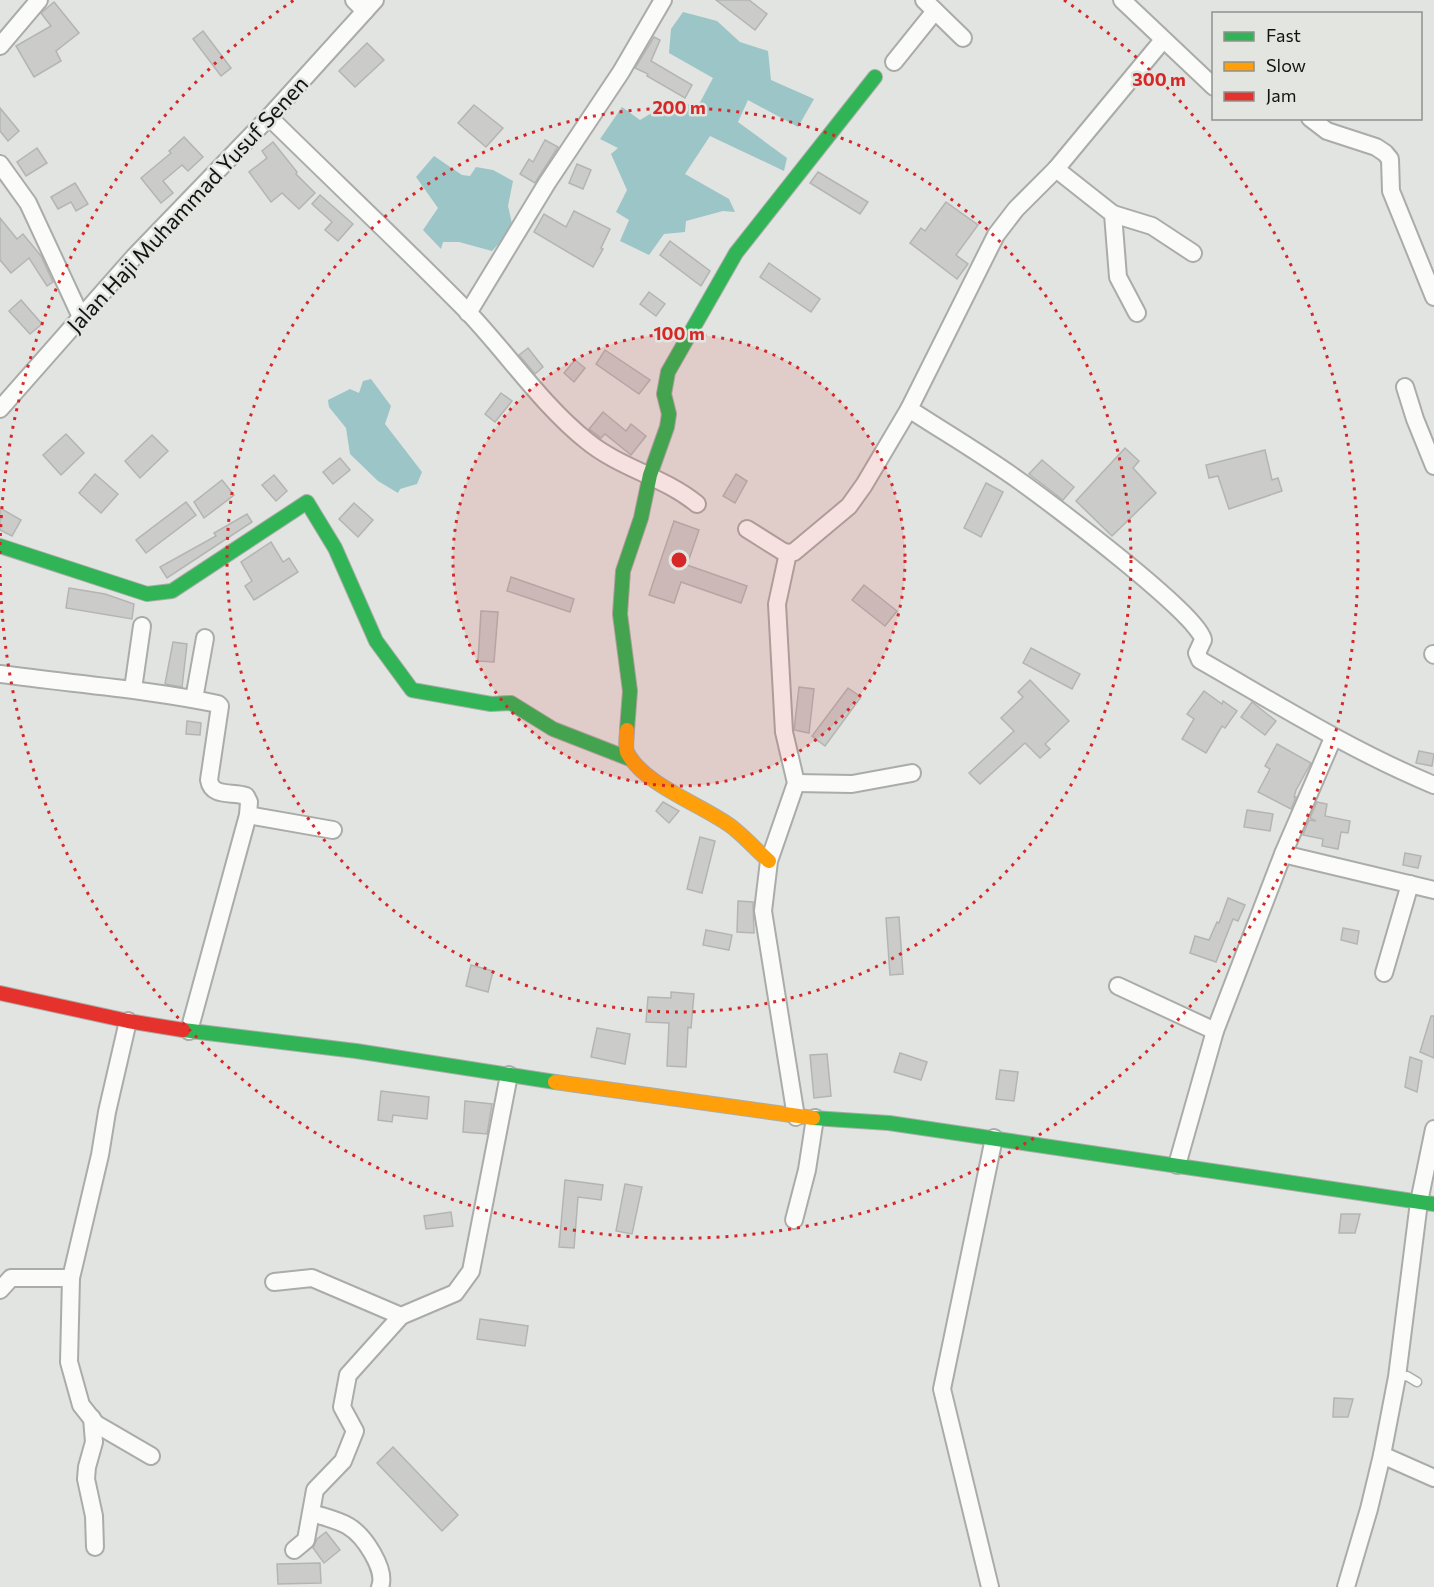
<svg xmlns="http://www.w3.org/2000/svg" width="1434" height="1587" font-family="Commissioner,sans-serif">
  <rect width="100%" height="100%" fill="#e2e4e1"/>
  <!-- water -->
  <g fill="#9bc5c6">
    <polygon points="683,12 717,21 740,42 768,51 771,80 814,99 798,127 748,100 738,122 787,158 784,171 710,136 685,174 729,199 735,212 723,211 686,221 685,232 664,234 649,255 620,241 629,220 616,212 627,190 611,154 618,148 600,139 622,107 640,120 665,105 679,100 697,108 713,78 669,53 671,29"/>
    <polygon points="434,156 462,175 470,176 476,167 493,170 513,181 508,206 513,228 492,251 459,242 443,242 441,249 423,230 438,208 416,177"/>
    <polygon points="371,379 391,406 385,424 422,472 417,484 400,489 398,493 378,481 350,454 346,428 329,407 328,400 350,389 359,393 363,381"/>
  </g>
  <!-- building -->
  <g fill="#cbccca" stroke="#b4b5b3" stroke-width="1.5">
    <polygon points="716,0 749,0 767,14 755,30"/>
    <polygon points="54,2 79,33 56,51 61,61 34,77 16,46 51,26 41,13"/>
    <polygon points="203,31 231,68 221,76 193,39"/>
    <polygon points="654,37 660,40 651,61 692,85 685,98 647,76 648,74 635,68"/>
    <polygon points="367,43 384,60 355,87 339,71"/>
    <polygon points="474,105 503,128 486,147 458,123"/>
    <polygon points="0,108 19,131 8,141 0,131"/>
    <polygon points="184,137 203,157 188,171 182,165 163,181 173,193 161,203 141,178 171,153 169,151"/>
    <polygon points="545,140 558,147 535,183 520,174 529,159 533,162"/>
    <polygon points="273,142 297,172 296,174 315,193 299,209 282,193 271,202 249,172 267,158 262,151"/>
    <polygon points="37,148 47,163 26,176 17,162"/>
    <polygon points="577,164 591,170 583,189 569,183"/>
    <polygon points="818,172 868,202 860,214 810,183"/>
    <polygon points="75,183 88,204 76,211 71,202 58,209 51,197"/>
    <polygon points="320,195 353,224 338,241 325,230 332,222 312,204"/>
    <polygon points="946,202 978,225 956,255 968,264 957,279 910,243 921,228 925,231"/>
    <polygon points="574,211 610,229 601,248 603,249 593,267 534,232 544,214 566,227"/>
    <polygon points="0,218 17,239 23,234 41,256 53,282 47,286 29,258 11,273 0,260"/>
    <polygon points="670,241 710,271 701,286 660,255"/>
    <polygon points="769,263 820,299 811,312 760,277"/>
    <polygon points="649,292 665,304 656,316 640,304"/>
    <polygon points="21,300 42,324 30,334 9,311"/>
    <polygon points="528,348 543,367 535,374 519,355"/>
    <polygon points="605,350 650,380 639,394 596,364"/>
    <polygon points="575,360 585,368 574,382 564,373"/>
    <polygon points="501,393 512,401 495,422 485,414"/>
    <polygon points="603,412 626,431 631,424 646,436 631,455 605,434 601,438 589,429"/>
    <polygon points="66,434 84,453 61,475 43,455"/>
    <polygon points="152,435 168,451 140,478 125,461"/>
    <polygon points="1125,448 1139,461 1133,468 1156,493 1112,536 1076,501"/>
    <polygon points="1265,450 1272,480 1278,478 1282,491 1229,509 1218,476 1209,478 1206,465"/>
    <polygon points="340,458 350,470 333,484 323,472"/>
    <polygon points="1042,460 1074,487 1063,500 1029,474"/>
    <polygon points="95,474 118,494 101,513 79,493"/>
    <polygon points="736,474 747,481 735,503 723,496"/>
    <polygon points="274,475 287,491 276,501 262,485"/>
    <polygon points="222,480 234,495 204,518 194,502"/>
    <polygon points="986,483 1003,492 981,537 964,528"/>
    <polygon points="186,502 196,515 146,553 136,540"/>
    <polygon points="354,503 373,520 358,537 339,519"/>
    <polygon points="0,508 21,520 12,536 0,530"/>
    <polygon points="247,514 252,522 167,578 160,567 216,536 214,533"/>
    <polygon points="674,521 699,530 687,565 747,586 741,603 681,582 674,603 649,595"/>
    <polygon points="271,542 283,562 289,558 298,572 254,600 245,586 252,581 241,562"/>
    <polygon points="511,577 574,599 570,612 507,591"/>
    <polygon points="864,585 897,611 885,626 852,600"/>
    <polygon points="69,588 105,594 134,604 132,619 66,608"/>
    <polygon points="481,611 498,612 494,662 478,661"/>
    <polygon points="173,642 187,644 182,687 165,684"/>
    <polygon points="1031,648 1080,674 1072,689 1023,663"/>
    <polygon points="1030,680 1069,721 1045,744 1050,749 1040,758 1025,743 980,784 969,773 1014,731 1001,718 1023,697 1018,692"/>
    <polygon points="799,687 814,689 809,733 794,730"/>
    <polygon points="848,688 861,697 825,746 812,736"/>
    <polygon points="1204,691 1222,704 1223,701 1237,711 1225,728 1222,726 1206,753 1182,739 1194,719 1187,714"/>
    <polygon points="1252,702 1276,721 1265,735 1241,717"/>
    <polygon points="187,721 201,723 200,735 186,734"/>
    <polygon points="1277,744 1311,763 1296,790 1294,797 1296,797 1291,809 1258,792 1270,769 1265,766"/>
    <polygon points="1419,751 1434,754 1432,766 1416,763"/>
    <polygon points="663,802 679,811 669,823 656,811"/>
    <polygon points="1317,802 1327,804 1325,816 1350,821 1348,833 1341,832 1338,849 1322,846 1323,839 1303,835 1309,820 1316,821 1310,818"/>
    <polygon points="1247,810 1273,814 1270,831 1244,827"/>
    <polygon points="700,837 715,841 702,893 687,889"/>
    <polygon points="1405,853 1421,856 1418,868 1403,865"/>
    <polygon points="1228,898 1245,905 1238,921 1233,919 1216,962 1190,953 1195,936 1209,940 1217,922 1219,923"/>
    <polygon points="738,901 753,902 754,933 737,932"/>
    <polygon points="899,917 903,974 890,975 886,918"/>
    <polygon points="1343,928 1359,931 1357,944 1341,940"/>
    <polygon points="706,930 732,935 729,950 703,945"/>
    <polygon points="471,965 493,971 488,992 466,986"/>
    <polygon points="671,992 694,994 691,1028 688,1027 686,1067 667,1066 669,1023 646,1022 648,997 671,998"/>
    <polygon points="1431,1016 1434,1016 1434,1058 1420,1052"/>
    <polygon points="597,1028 630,1034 625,1064 591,1057"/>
    <polygon points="900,1053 927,1062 921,1080 894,1072"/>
    <polygon points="827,1054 831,1096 814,1098 810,1055"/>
    <polygon points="1410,1057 1422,1061 1417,1092 1405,1087"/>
    <polygon points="1000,1070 1018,1072 1014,1101 996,1099"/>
    <polygon points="381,1091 429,1097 427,1119 393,1115 392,1122 378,1120"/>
    <polygon points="465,1101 492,1104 487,1134 463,1132"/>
    <polygon points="565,1180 603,1185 601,1200 578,1197 574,1248 559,1247"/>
    <polygon points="625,1184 642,1187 632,1234 616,1231"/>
    <polygon points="451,1212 453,1226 426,1229 424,1216"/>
    <polygon points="1341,1214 1360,1214 1355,1233 1339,1233"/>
    <polygon points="480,1319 528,1326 525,1346 477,1339"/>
    <polygon points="1334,1398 1353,1399 1348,1417 1333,1417"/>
    <polygon points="393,1447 458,1515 442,1531 377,1463"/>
    <polygon points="326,1532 340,1550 324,1563 313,1548 317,1539"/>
    <polygon points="320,1563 321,1583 278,1584 277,1564"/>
  </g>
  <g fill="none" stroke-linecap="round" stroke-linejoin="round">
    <!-- lane casing -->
    <g stroke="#aaaca9" stroke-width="11">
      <polyline id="lane" points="1397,1377 1407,1376 1417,1382"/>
    </g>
    <!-- street casing -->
    <g stroke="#aaaca9" stroke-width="20">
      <g id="street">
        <polyline points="354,0 365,11"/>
        <polyline points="924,0 963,38"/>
        <polyline points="1122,0 1214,87"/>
        <polyline points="0,46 39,0"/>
        <polyline points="894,62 935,11"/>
        <path d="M 269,117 C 335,182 402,245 467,311 C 507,353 542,405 587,441 C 620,468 664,477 697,504"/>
        <polyline points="1310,118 1327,131 1376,147 1385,153 1390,159 1391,191 1434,297"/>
        <polyline points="0,164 28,203 81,317"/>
        <polyline points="1056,169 1113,214 1118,277 1137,313"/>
        <polyline points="1113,214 1152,226 1193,253"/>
        <polyline points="468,313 547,183 621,72 663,0"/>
        <polyline points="1405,387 1415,419 1434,466"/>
        <polyline points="0,409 134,257 269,117 375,0"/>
        <path d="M 909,409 C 946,433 985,456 1021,482 C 1048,501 1202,617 1203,640 L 1197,653 L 1200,660 C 1277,704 1352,751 1434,785"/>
        <polyline points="747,529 782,551 788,553 794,552 849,506 864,485 909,409 996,235 1016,209 1056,169 1163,40"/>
        <polyline points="788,553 777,604 784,732 796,783 769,861 763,911 796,1117"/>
        <polyline points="1433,654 1434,655"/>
        <path d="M 0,674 C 73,684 146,689 218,704 L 220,706 L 209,780 C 212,798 233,791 246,796 L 249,802 L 248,815 L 189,1031"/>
        <polyline points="133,689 142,626"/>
        <polyline points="194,699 205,638"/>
        <polyline points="796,783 852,784 912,773"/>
        <polyline points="248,815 333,830"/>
        <polyline points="1283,854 1434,890"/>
        <polyline points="1384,973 1410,884"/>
        <polyline points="1118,986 1215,1031"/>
        <polyline points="128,1021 107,1112 100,1155 71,1278 69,1362 81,1405 96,1424 151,1456"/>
        <polyline points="1177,1165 1215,1031 1283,854 1333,738"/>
        <polyline points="794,1220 807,1170 815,1118"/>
        <polyline points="274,1282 312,1278 401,1316"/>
        <polyline points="0,1290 11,1278 71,1278"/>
        <polyline points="92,1418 94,1442 87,1467 86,1479 94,1516 95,1547"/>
        <polyline points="1382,1455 1434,1478"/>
        <path d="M 312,1513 C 324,1517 338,1520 348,1526 C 364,1535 387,1570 380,1587"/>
        <polyline points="294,1550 306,1540 315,1490 343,1461 355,1431 342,1407 348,1375 401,1316 455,1293 471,1271 509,1075"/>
        <polyline points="990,1587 942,1389 994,1138"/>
        <polyline points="1346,1587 1369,1509 1382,1455 1397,1377 1419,1202 1434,1129"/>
      </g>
    </g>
    <!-- fast casing -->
    <g stroke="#aaaca9" stroke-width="16">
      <g id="fast">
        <polyline points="0,546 147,594 172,591 307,502 335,548 376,641 412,690 491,704 511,703 553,729 630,759"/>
        <polyline points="627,730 630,691 620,614 623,571 641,518 650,475 667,427 669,414 664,394 668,372 736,253 875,77"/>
        <polyline points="183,1030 356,1051 555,1082"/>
        <polyline points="813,1118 889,1123 1434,1204"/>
      </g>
    </g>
    <!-- slow casing -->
    <g stroke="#aaaca9" stroke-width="16">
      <g id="slow">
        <path d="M 627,730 C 627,737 625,746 627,752 C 643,785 703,805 732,827 C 745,837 756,850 769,861"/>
        <polyline points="555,1082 813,1118"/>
      </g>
    </g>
    <!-- jam casing -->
    <g stroke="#aaaca9" stroke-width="16">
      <polyline id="jam" points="0,993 128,1021 183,1030"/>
    </g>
    <!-- lane -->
    <use href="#lane" stroke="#fbfbfa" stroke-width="8"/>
    <!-- street -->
    <use href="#street" stroke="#fbfbfa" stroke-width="16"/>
    <!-- fast -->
    <use href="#fast" stroke="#30b455" stroke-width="14"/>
    <!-- slow -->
    <use href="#slow" stroke="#ff9f0a" stroke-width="14"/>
    <!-- jam -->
    <use href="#jam" stroke="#e5322d" stroke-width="14"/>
  </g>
  <!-- distance rings -->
  <circle cx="679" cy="560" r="226" fill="#d62828" fill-opacity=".12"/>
  <g fill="none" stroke="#d62828" stroke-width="3" stroke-dasharray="3 6">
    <circle cx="679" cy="560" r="226"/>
    <circle cx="679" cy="560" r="452"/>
    <path d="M0 554A679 679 0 0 1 294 0M1064 0A679 679 0 1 1 0 566"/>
  </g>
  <g text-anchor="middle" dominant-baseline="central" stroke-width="5" stroke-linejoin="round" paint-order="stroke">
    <!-- street labels -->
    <g font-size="22" fill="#131412" stroke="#e2e5e0">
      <text transform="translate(187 204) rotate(-47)">Jalan Haji Muhammad Yusuf Senen</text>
    </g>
  </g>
  <circle cx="679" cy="560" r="9" fill="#d62828" stroke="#e2e5e0" stroke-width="3"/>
  <g font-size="18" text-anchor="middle" font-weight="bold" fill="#d62828" stroke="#e2e5e0" stroke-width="5" stroke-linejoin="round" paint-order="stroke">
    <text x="1159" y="86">300 m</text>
    <text x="679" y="114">200 m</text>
    <text x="679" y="340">100 m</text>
  </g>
  <!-- legend -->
  <rect x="1212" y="12" width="210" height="108" fill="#e2e5e0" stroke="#8f918e" stroke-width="1.5"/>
  <rect x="1224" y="32" width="30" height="9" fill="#30b455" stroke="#8f918e" stroke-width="1.5"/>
  <text x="1266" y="42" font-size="18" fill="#131412">Fast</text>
  <rect x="1224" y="62" width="30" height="9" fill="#ff9f0a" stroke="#8f918e" stroke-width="1.5"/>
  <text x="1266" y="72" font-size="18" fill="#131412">Slow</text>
  <rect x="1224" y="92" width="30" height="9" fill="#e5322d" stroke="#8f918e" stroke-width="1.5"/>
  <text x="1266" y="102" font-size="18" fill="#131412">Jam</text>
</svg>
